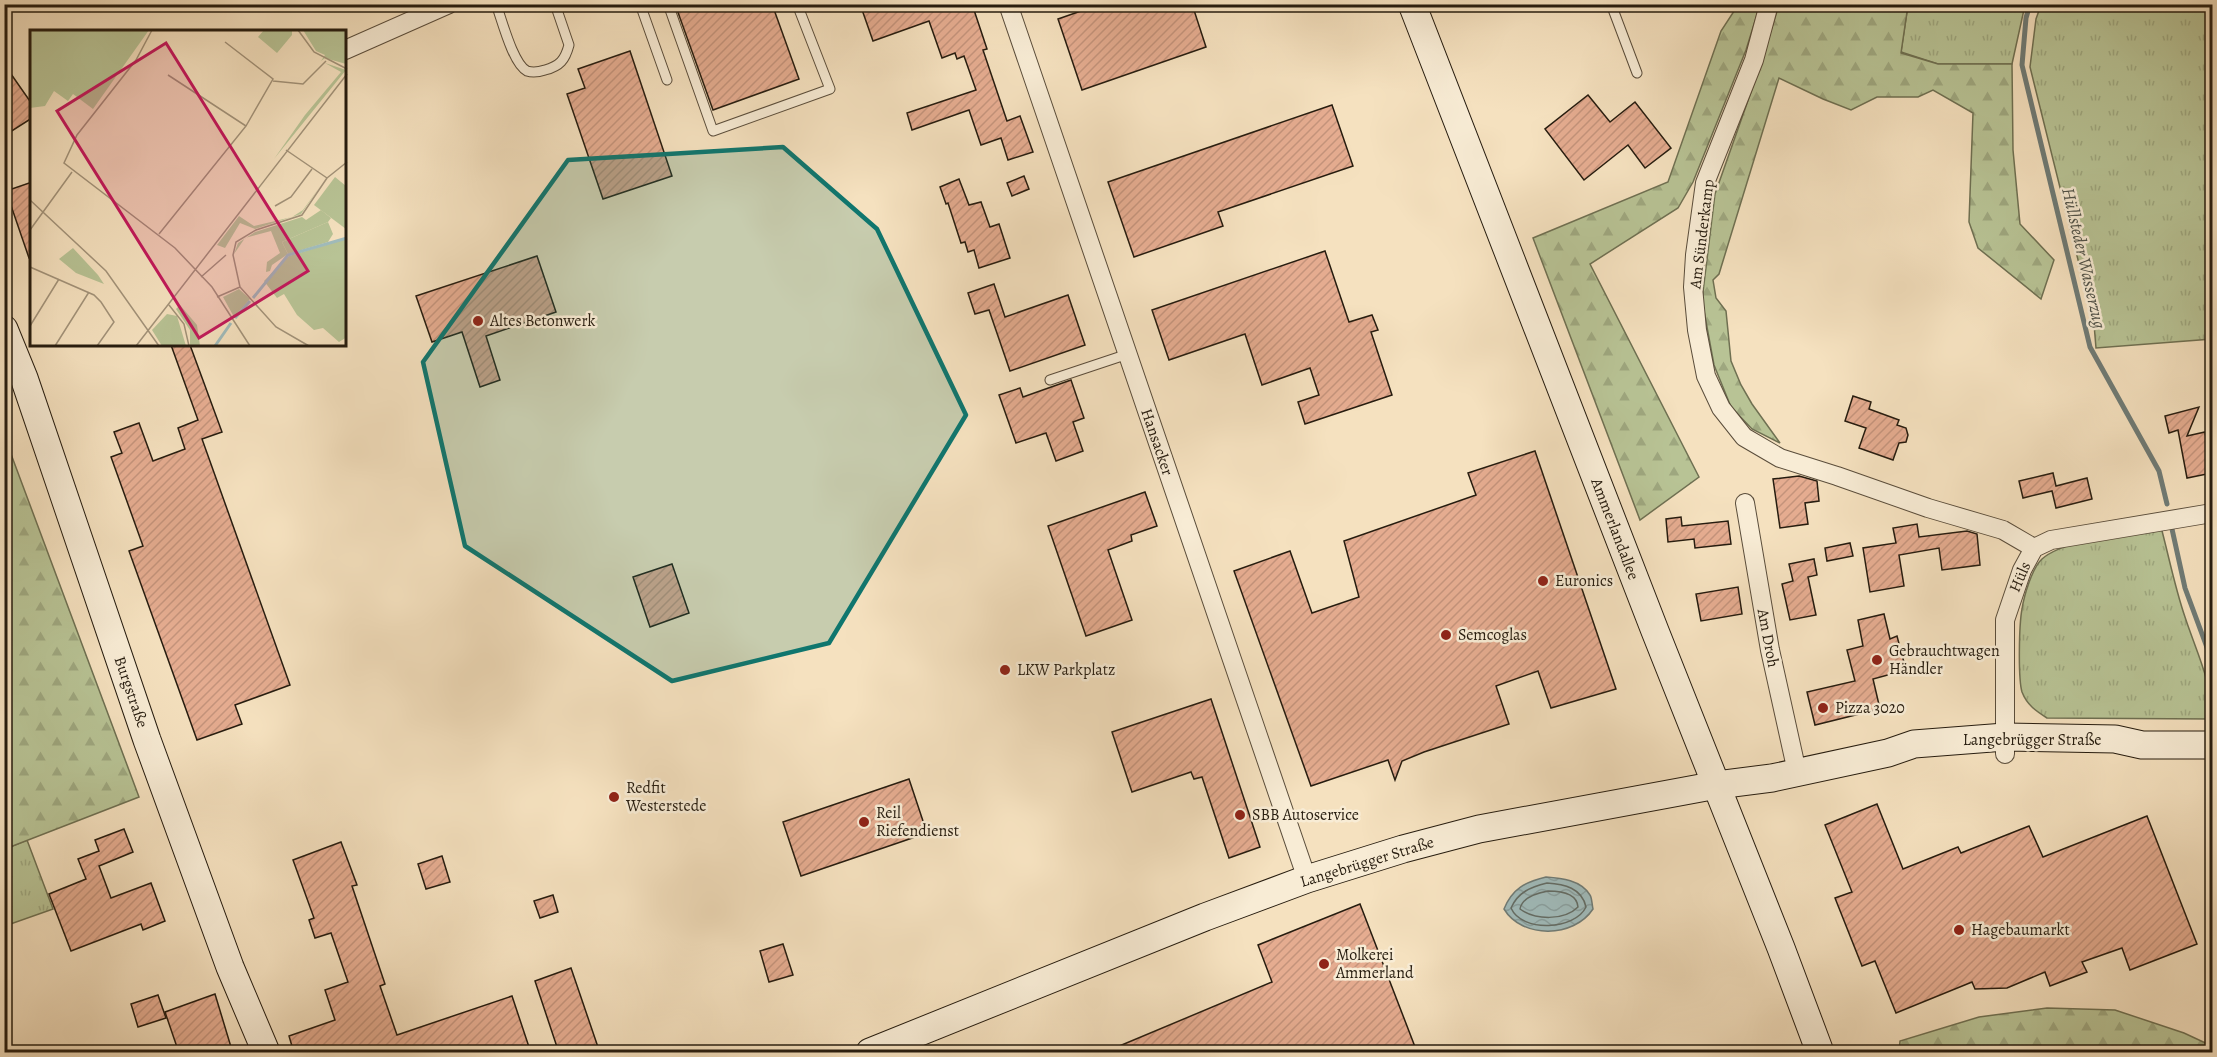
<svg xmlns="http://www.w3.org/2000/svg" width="2217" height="1057" font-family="Alegreya,serif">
  <defs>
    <pattern id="grass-tufts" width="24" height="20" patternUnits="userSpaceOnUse" patternTransform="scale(1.5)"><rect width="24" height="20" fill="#b8c395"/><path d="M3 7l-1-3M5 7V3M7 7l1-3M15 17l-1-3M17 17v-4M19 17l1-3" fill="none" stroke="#9ea77f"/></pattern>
    <pattern id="forest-firs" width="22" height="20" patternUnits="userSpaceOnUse" patternTransform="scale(1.5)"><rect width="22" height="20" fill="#b8c395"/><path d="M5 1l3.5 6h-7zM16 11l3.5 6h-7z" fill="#9ea77f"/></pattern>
    <pattern id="water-waves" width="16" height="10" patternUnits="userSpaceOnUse" patternTransform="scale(1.5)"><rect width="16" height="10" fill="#a0bbbb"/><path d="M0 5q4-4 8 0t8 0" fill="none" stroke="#8aa0a0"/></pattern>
    <pattern id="building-hatch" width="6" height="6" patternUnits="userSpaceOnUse" patternTransform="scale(1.5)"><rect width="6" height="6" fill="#e5ac90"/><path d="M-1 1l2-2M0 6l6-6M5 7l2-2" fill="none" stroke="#c4937b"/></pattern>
  </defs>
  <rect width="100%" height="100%" fill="#f5e1bf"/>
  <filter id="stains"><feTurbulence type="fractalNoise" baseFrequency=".00333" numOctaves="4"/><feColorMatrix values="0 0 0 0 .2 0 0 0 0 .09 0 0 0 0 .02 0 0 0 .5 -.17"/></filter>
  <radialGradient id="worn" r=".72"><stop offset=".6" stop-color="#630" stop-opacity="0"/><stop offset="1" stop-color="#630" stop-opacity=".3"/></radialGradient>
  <!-- grass -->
  <g fill="url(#grass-tufts)" stroke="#6f7052" stroke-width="1.5">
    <polygon points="1908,5 2025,5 2012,64 1938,64 1901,52"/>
    <polygon points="2041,5 2212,5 2212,339 2096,348 2094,324 2030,67 2036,19"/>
    <path d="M 2161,527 C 2169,557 2175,588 2185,617 C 2196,651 2212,681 2212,719 L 2047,718 C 2036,711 2027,705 2022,692 C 2018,678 2019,625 2022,609 C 2024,596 2032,568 2042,559 C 2064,539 2131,533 2161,527 Z"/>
    <polygon points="27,840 53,909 5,926 5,849"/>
  </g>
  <!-- forest -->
  <g fill="url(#forest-firs)" stroke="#6f7052" stroke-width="1.5">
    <polygon points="1738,5 1760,5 1746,50 1693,182 1678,208 1590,264 1699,477 1640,520 1533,238 1668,182 1721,31"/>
    <polygon points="1779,5 1908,5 1901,53 1938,64 2012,64 2013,150 2020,224 2054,260 2041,299 1978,248 1969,222 1973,113 1933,90 1918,97 1877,97 1851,110 1823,99 1779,78 1719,274 1713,280 1716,298 1726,311 1731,361 1741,385 1752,404 1780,443 1752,429 1731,407 1714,365 1702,300 1715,194 1757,75"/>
    <polygon points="5,438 139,797 5,849 4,849"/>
    <polygon points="2047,1008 2115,1010 2184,1033 2212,1046 2212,1052 1899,1052 1900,1041 1979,1017"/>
  </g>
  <!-- water -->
  <path fill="url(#water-waves)" stroke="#6f7b76" stroke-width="1.5" d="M 1546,877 C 1561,878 1581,880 1590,895 C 1592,898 1592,905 1593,909 C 1574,938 1522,939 1504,909 C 1512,889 1525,882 1546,877 Z"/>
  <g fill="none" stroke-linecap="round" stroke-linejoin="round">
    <!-- shore -->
    <g stroke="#636c65" stroke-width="1.5">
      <path d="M 1547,883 C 1564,884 1582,888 1586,907 C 1575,930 1522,933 1511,908 C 1518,892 1531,887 1547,883 Z"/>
      <path d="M 1548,891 C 1560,891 1577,893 1578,907 C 1564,921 1535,920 1520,909 C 1522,897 1537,893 1548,891 Z"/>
    </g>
    <!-- stream -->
    <g stroke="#6f7b76" stroke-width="5">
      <polyline points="2030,4 2026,18 2022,65 2090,347 2159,471 2167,504"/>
      <polyline points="2172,529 2185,588 2212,661"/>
    </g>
  </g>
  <!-- building -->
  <g fill="url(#building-hatch)" stroke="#261c0f" stroke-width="1.5">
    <polygon points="675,4 772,4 799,79 713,110"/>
    <polygon points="860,4 972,4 987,49 983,50 1007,121 1020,116 1033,152 1008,160 1001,138 981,145 969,110 912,130 907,113 976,90 964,56 957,59 955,53 942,58 929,21 873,41"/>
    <polygon points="1101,4 1192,4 1206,47 1082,90 1058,19"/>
    <polygon points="630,51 672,176 603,199 567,94 585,88 578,69"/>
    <polygon points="4,64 32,104 32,118 4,136"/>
    <polygon points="1588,95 1610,122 1635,102 1671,148 1645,168 1628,145 1584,180 1545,129"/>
    <polygon points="1332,105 1353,166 1218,212 1223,226 1134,257 1108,182"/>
    <polygon points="1024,176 1029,189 1012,196 1007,183"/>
    <polygon points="959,179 969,205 981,202 990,227 999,224 1010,258 979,268 974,250 968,252 965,242 961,243 948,203 946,204 940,187"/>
    <polygon points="32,182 32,258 29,258 6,191"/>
    <polygon points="1325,251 1349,322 1372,315 1378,330 1371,332 1392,395 1305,424 1298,402 1319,395 1310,368 1262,385 1245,334 1169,360 1152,310"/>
    <polygon points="537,256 556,312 486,336 500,380 480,387 462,332 432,342 416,296"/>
    <polygon points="994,284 1005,317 1068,295 1085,345 1010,371 989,310 975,314 968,293"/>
    <polygon points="171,345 190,345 222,432 202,439 290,685 235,705 242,724 197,740 129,551 143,546 111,457 122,453 114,432 139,423 153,461 185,449 178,428 198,420"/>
    <polygon points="1071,380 1084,418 1073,422 1083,451 1056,461 1046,433 1016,443 999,395 1020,388 1023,397"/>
    <polygon points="1853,396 1871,402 1869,409 1899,420 1897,425 1906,428 1908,435 1906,442 1899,443 1893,460 1859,448 1866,428 1845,421"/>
    <polygon points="2199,407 2187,436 2205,432 2212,473 2187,478 2178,430 2169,433 2165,416"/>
    <polygon points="1535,451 1616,689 1551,708 1538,671 1496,686 1509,724 1424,752 1402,761 1395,780 1388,760 1311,786 1234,571 1290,551 1312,613 1359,597 1344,541 1476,495 1468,473"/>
    <polygon points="2053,473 2056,486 2087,478 2092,499 2056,508 2052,491 2023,498 2019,481"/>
    <polygon points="1799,476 1817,481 1819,501 1805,503 1808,524 1780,528 1773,479"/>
    <polygon points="1145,492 1157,526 1131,535 1132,541 1108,550 1132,620 1086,636 1048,526"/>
    <polygon points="1681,517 1682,526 1728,521 1731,544 1695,548 1694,539 1668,542 1666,519"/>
    <polygon points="1917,524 1919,537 1967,531 1977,534 1980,565 1942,570 1939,548 1899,555 1904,586 1870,592 1863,548 1896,543 1893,528"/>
    <polygon points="1850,543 1853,556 1827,561 1825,548"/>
    <polygon points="1814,559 1817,575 1808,577 1816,615 1790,620 1782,584 1793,581 1789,564"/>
    <polygon points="672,564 689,613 650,627 633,577"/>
    <polygon points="1738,587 1742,614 1701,621 1696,594"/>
    <polygon points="1884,614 1890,639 1897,636 1906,670 1873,679 1880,709 1815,725 1807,692 1855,681 1847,650 1863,646 1858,620"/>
    <polygon points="1211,699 1260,847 1229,858 1202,777 1194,779 1191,772 1132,792 1112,732"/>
    <polygon points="909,779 927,833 801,876 783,822"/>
    <polygon points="1877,804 1903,869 1958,847 1961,853 2029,826 2043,857 2147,816 2197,944 2130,970 2122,948 2082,962 2087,972 2050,986 2045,972 2007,988 1975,989 1972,982 1896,1013 1875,961 1862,966 1835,898 1852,892 1825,825"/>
    <polygon points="124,829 133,852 99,866 111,898 151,883 165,921 143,930 141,924 71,951 49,894 86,879 78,859 99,851 95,840"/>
    <polygon points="341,842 357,885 352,886 385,984 380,986 397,1035 512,996 531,1053 294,1053 289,1036 335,1020 325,990 348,982 331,933 315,938 309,920 314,918 293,860"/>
    <polygon points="442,856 450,882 426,889 418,864"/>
    <polygon points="553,895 558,912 540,918 534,901"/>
    <polygon points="1360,904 1417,1052 1105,1052 1272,982 1258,945"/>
    <polygon points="783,944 793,975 769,982 760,951"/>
    <polygon points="571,968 600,1053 559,1053 535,981"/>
    <polygon points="215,994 231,1047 214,1053 179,1053 165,1012"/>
    <polygon points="158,995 166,1018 138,1027 131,1004"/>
  </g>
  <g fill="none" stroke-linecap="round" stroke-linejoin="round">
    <!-- lane casing -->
    <g stroke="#5a4d3b" stroke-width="11">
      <g id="lane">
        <path d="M 496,4 C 502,20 513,64 527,71 C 533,73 539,72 545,70 C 560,66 565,60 569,45 L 555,4"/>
        <polyline points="640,4 667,80"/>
        <polyline points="668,4 713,131 830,89 797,4"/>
        <polyline points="1611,4 1637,73"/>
        <polyline points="1050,380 1128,354"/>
      </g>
    </g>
    <!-- street casing -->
    <g stroke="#5a4d3b" stroke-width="20">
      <g id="street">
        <polyline points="1008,4 1307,879"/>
        <polyline points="1769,4 1754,60 1705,183 1695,255 1693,287 1697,330 1706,376 1721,408 1744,437 1780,458 1837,476 1928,508 2003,530 2034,548"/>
        <polyline points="345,50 449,4"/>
        <polyline points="1745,503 1770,650 1797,772"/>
        <polyline points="2005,754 2005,620 2022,570 2034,548 2051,540 2212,513"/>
      </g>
    </g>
    <!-- secondary casing -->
    <g stroke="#261c0f" stroke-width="29">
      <g id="secondary">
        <polyline points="1412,4 1655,631 1781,948 1820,1052"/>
        <polyline points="4,329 24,378 147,740 230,967 266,1052"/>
        <polyline points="870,1052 1205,917 1307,879 1403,849 1479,829 1717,785 1772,778 1888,753 1914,744 2005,737 2115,739 2142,745 2212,745"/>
      </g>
    </g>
    <!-- lane -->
    <use href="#lane" stroke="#f8ecd5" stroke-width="9"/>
    <!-- street -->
    <use href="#street" stroke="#f8ecd5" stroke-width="18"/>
    <!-- secondary -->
    <use href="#secondary" stroke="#f8ecd5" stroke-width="27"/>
  </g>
  <!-- marked area -->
  <path fill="#0f766e" fill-opacity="0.2" stroke="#0f766e" stroke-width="4.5" stroke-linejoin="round" d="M 783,147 L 877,229 L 966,415 L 829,643 L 672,681 L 465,546 L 423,362 L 568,160 Z"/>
  <!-- markers -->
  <g fill="#8f2418" stroke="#f8ecd5" stroke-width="2">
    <circle cx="478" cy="321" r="6"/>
    <circle cx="1543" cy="581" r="6"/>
    <circle cx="1446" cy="635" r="6"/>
    <circle cx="1877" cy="660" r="6"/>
    <circle cx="1005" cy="670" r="6"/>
    <circle cx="1823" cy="708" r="6"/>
    <circle cx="614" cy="797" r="6"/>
    <circle cx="1240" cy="815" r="6"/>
    <circle cx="864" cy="822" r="6"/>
    <circle cx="1959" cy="930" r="6"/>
    <circle cx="1324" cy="964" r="6"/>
  </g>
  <g text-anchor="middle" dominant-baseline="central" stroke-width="5" stroke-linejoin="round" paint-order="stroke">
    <!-- street labels -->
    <g font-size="16" fill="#261c0f" stroke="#f8ecd5">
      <text transform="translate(1702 234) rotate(-83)">Am Sünderkamp</text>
      <text transform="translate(1157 442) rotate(71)">Hansacker</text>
      <text transform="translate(1615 529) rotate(69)">Ammerlandallee</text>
      <text transform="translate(2020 577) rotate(-67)">Hüls</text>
      <text transform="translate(1768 638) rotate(79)">Am Droh</text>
      <text transform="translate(131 692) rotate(71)">Burgstraße</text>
      <text x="2032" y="740">Langebrügger Straße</text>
      <text transform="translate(1367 862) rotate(-17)">Langebrügger Straße</text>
    </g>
    <!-- poi labels -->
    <g font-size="16" fill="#261c0f" stroke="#f8ecd5" text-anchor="start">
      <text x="490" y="321">Altes Betonwerk</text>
      <text x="1555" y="581">Euronics</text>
      <text x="1458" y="635">Semcoglas</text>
      <text x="1889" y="651">Gebrauchtwagen<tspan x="1889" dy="18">Händler</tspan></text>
      <text x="1017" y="670">LKW Parkplatz</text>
      <text x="1835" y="708">Pizza 3020</text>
      <text x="626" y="788">Redfit<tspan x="626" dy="18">Westerstede</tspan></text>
      <text x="876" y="813">Reil<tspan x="876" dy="18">Riefendienst</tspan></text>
      <text x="1252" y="815">SBB Autoservice</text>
      <text x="1971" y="930">Hagebaumarkt</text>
      <text x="1336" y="955">Molkerei<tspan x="1336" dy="18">Ammerland</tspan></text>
    </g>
    <!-- water labels -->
    <g font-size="18" font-style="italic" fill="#51544b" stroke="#f8ecd5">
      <text transform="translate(2084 258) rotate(77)">Hüllsteder Wasserzug</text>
    </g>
  </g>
  <!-- overview -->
  <g transform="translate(30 30)">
    <rect width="316" height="316" fill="#f5e1bf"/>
    <path d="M 234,0 L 262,0 L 262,5 L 247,23 L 228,7 ZM 273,0 L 316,0 L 316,34 L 295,28 L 291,31 L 295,25 L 286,21 ZM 298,192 L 303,204 L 298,212 L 258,224 L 252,212 ZM 316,209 L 317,307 L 309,312 L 293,298 L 284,300 L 267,285 L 254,264 L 247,268 L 234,251 L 259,226 ZM 43,218 L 68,245 L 74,254 L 46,243 L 29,229 ZM 209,259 L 220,269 L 204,287 L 193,267 ZM 137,284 L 147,286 L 156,316 L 132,316 L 122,300 Z" fill="#b8c395"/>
    <path d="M 0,0 L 119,0 L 63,79 L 43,64 L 38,71 L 24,61 L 15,76 L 0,78 ZM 295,33 L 316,40 L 244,129 L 275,85 L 311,42 ZM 291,155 L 271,184 L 225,199 L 210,193 L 195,218 L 187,215 L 209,186 L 224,196 L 262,187 L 273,180 ZM 291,180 L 301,188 L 298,192 L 252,212 L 258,224 L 242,235 L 240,241 L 236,242 L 237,232 L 250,223 L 241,201 L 215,208 L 204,224 L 208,213 L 225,202 L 272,187 L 276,190 ZM 150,275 L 167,295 L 170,316 L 160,316 L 160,300 L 146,279 Z" fill="#b8c395"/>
    <path d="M 305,147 L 316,156 L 316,199 L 284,175 Z" fill="#b8c395"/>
    <path fill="none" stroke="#a0bbbb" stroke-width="3" d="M 223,268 L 258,225 L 317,208M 205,288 L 220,271M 185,316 L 201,293"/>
    <path fill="none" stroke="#a29279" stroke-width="1.5" d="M 122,0 L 106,30 L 47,105 L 34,133 L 145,218 L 182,257 L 220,316M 268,0 L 284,22 L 317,39M 195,12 L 243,49 L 216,96M 243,51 L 273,54 L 296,31M 256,120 L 297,148M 297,148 L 317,132M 0,170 L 76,241 L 129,316M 245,176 L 261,167 L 282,139M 0,200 L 42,142M 129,204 L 216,96 L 138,45M 0,237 L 64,265 L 71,272 L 84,292 L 67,316M 171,247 L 196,225M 210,257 L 203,225 L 206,212 L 226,200 L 272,185 L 297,148M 210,257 L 246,297 L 279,316M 187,267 L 210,257M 139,275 L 154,294 L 159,316M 0,296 L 29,249M 25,316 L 59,262M 106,316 L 317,44"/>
    <path fill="#c2185b" fill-opacity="0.15" stroke="#c2185b" stroke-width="3" d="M 136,13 L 278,241 L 169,308 L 27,81 Z"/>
    <rect width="316" height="316" fill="none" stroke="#261c0f" stroke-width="3"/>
  </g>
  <!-- margin -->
  <rect width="2217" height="1057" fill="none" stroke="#f5e1bf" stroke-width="24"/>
  <rect x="6" y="6" width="2205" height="1045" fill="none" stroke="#261c0f" stroke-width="3"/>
  <rect x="12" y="12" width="2193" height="1033" fill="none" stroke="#261c0f" stroke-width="1.5"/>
  <rect width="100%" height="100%" filter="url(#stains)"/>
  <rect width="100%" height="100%" fill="url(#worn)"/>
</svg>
